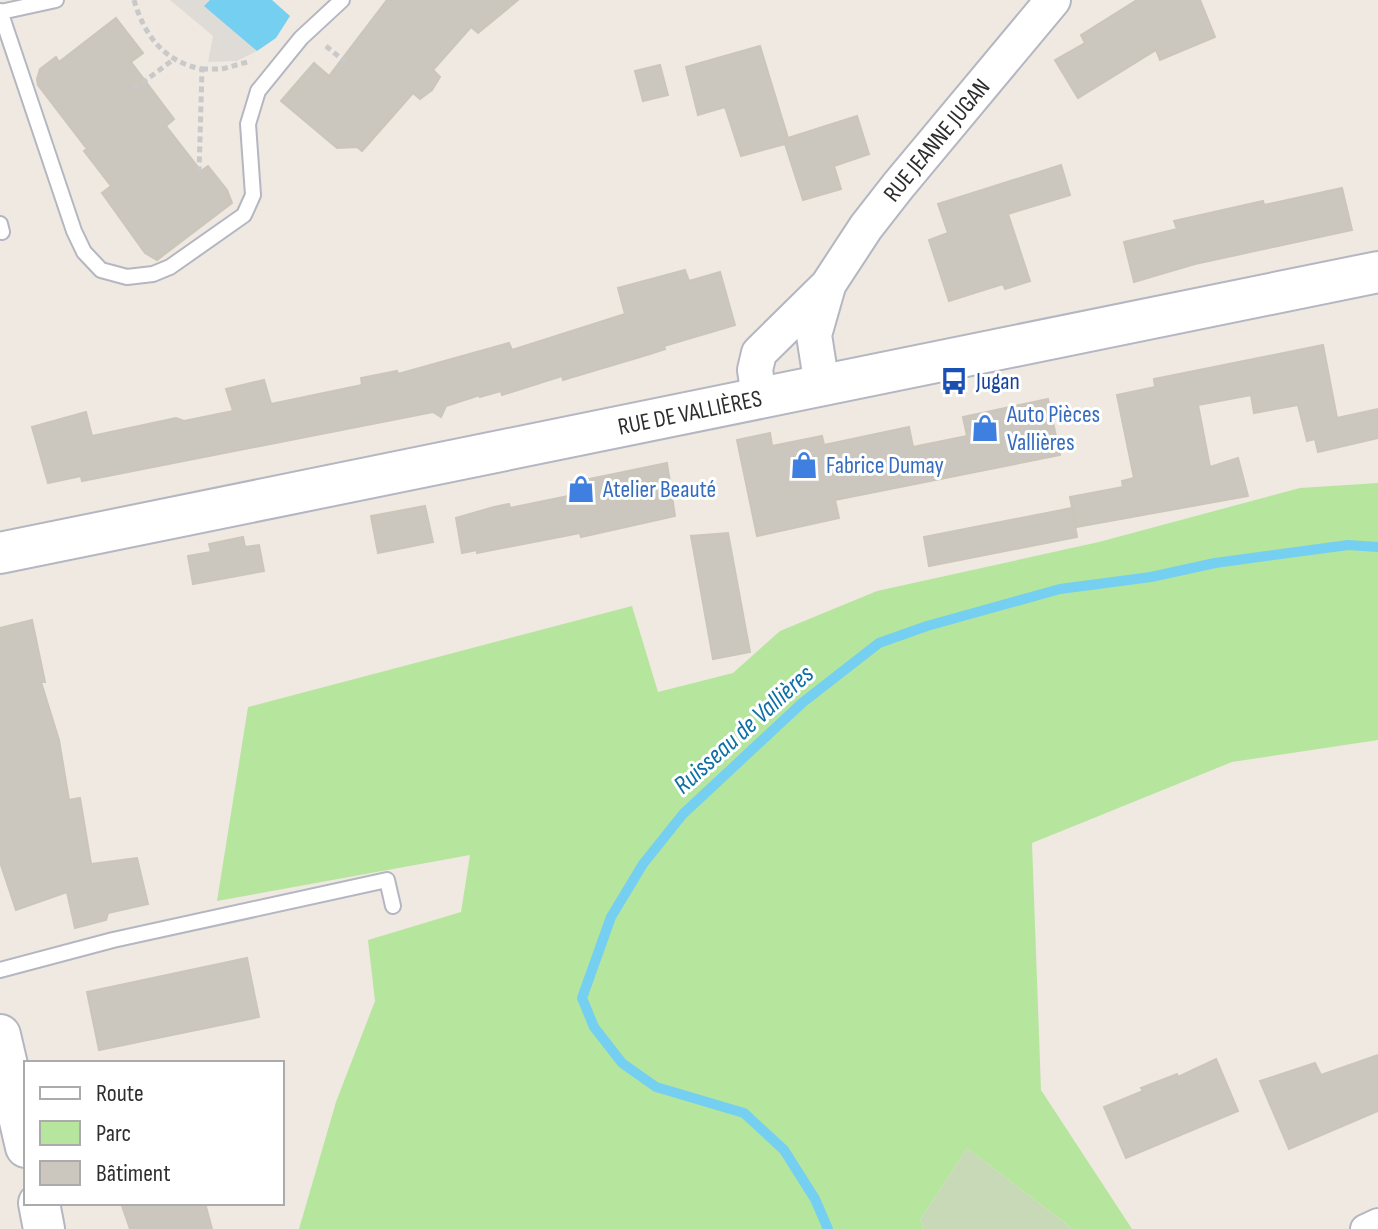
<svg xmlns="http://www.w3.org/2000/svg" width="1378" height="1229" font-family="'Sofia Sans Condensed',sans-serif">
  <rect width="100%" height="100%" fill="#efe9e1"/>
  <!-- green -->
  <polygon fill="#b6e59e" points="1378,483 1378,740 1232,762 1032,843 1041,1090 1132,1229 1073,1229 967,1148 920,1220 924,1229 299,1229 336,1102 375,1001 368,940 461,912 470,855 217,901 248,707 632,606 658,692 733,673 780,631 877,591 1099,542 1300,488"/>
  <!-- cemetery -->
  <polygon fill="#c8d9b8" points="967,1148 1073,1229 924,1229 920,1220"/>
  <!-- plaza -->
  <polygon fill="#dfdcd8" points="170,0 210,0 205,6 257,51 237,61 208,62 213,36"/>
  <!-- water -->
  <polygon fill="#75cff0" points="210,0 272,0 290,16 276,38 257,51 204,6"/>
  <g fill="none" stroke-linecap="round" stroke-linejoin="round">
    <!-- stream -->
    <polyline stroke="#75cff0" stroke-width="10" points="828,1229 815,1199 784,1150 744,1113 656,1087 622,1063 594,1027 582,998 611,917 643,864 683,814 802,703 879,643 927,626 1060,589 1151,577 1215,563 1348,545 1378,547"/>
  </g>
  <!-- building -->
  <g fill="#cbc7bf" stroke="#cbc5ba" stroke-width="2">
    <polygon points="387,0 518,0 478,33 471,27 433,70 440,77 432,90 420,99 413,93 362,151 357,147 337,148 281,101 314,63 329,76"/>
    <polygon points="1137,0 1200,0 1215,37 1160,60 1156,50 1078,98 1055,60 1085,43 1081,35"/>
    <polygon points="116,18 143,53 131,62 174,119 166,126 201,171 208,166 227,190 232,203 157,260 145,253 102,193 111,186 84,151 87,149 38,85 37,79 40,69 56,57 59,62"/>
    <polygon points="760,46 788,138 857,116 869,154 834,166 841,189 803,200 785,144 741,156 725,107 698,115 686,67"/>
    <polygon points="660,65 668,95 643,101 635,71"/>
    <polygon points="1061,165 1070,195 1008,214 1030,281 1005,289 1003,284 949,301 929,240 948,233 938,204"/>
    <polygon points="1342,188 1352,230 1195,264 1134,282 1124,242 1177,229 1174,221 1263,201 1264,205"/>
    <polygon points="685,270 689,281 720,272 735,325 664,346 665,349 650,354 563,380 562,376 502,395 501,391 480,397 480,395 446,406 441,417 433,412 82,481 81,476 48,483 32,427 86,412 92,436 176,418 184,421 233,411 226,389 264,380 271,404 362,385 361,378 397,371 398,374 509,343 512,350 625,314 618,288"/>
    <polygon points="1323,345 1337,418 1378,409 1378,438 1318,452 1315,439 1307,441 1298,405 1254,413 1251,395 1198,405 1210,467 1238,458 1248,496 1076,527 1070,497 1123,487 1122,481 1134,478 1117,395 1155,387 1154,379"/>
    <polygon points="1048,399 1060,455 835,500 839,518 757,536 737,440 770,433 772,446 822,436 824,445 909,427 913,447 967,436 963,417"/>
    <polygon points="667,463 675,516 581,537 580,533 477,553 477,550 462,553 456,518 494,507 509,504 510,508 573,495 570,483"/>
    <polygon points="425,506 433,542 378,553 371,516"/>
    <polygon points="1072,508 1077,537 929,566 924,537"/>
    <polygon points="728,533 750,652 713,659 691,536"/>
    <polygon points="243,537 245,547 259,545 264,571 193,584 188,556 211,552 209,544"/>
    <polygon points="32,620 45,682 41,682 59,740 69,800 80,798 91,864 137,858 148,904 108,913 106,920 75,928 67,892 16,910 0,862 0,628"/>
    <polygon points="247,958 259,1017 99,1050 87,992"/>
    <polygon points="1378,1055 1378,1111 1289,1149 1260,1081 1315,1063 1321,1075"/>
    <polygon points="1216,1059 1238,1111 1126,1158 1104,1107 1143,1091 1141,1088 1177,1074 1178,1077"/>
    <polygon points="121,1203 205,1203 212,1229 130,1229"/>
  </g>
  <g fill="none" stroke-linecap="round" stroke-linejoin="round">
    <!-- service casing -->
    <g stroke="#b4b7c1" stroke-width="18">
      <g id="service">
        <polyline points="0,11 74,231 84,252 101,270 127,277 153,274 170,267 244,215 253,195 248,124 258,91 301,38 342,0"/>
        <polyline points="1,12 56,0"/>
        <polyline points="0,224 2,232"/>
        <polyline points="0,970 113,940 387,880 393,906"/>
      </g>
    </g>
    <!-- minor casing -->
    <g stroke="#b4b7c1" stroke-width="32">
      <polyline id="minor" points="1365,1229 1378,1223"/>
    </g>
    <!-- tertiary casing -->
    <g stroke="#b4b7c1" stroke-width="38">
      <g id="tertiary">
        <polyline points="822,386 814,335 828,286"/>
        <path id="s1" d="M 759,398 L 755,370 L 759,353 L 828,285 L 866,227 L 898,186 L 1053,0"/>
      </g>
    </g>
    <!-- secondary casing -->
    <g stroke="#b4b7c1" stroke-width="44">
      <g id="secondary">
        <path id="s2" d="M 0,553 L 1378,272"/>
        <polyline points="0,1035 26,1147"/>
        <polyline points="39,1203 44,1229"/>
      </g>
    </g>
    <!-- path -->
    <g stroke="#c9c9c9" stroke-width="5" stroke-dasharray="6 4" stroke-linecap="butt">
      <path d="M 134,0 C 144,35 164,62 202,69 L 199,173"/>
      <polyline points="326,46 350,66"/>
      <polyline points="202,69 222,69 251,61"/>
      <polyline points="134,89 174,59"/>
    </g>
    <!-- service -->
    <use href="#service" stroke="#fff" stroke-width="14"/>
    <!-- minor -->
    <use href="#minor" stroke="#fff" stroke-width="28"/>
    <!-- tertiary -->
    <use href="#tertiary" stroke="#fff" stroke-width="34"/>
    <!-- secondary -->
    <use href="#secondary" stroke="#fff" stroke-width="40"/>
  </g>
  <!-- icons -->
  <defs>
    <g id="bus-bare" transform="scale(2.16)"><path d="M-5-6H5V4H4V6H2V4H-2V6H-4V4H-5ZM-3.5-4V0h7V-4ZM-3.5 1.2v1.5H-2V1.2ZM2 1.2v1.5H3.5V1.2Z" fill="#1a4fb4" stroke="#fff" stroke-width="2.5" paint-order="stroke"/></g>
    <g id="shop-bare" transform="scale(2.16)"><path d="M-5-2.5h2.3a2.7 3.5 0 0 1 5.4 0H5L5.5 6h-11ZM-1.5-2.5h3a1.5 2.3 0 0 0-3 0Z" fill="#3f7fe0" stroke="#fff" stroke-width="2.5" paint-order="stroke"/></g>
  </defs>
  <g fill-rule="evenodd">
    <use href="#bus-bare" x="954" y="381"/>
    <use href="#shop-bare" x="985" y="428"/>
    <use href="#shop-bare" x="804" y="465"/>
    <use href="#shop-bare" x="581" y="489"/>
  </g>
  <g text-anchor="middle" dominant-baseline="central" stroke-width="6" stroke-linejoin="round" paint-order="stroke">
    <!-- street labels -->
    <g font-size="24" fill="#2e2e2e" stroke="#fff">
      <text stroke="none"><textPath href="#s1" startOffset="324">RUE JEANNE JUGAN</textPath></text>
      <text stroke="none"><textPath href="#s2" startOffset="704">RUE DE VALLIÈRES</textPath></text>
    </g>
    <!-- transit labels -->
    <g font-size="24" fill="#164399" stroke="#fff" text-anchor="start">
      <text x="976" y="381">Jugan</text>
    </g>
    <!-- shop labels -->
    <g font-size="24" fill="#366cbe" stroke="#fff" text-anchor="start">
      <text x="1007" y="414">Auto Pièces<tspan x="1007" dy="28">Vallières</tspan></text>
      <text x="826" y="465">Fabrice Dumay</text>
      <text x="603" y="489">Atelier Beauté</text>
    </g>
    <!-- water labels -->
    <g font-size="26" font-style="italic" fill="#0d6fa3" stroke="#fff">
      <text transform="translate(744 730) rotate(-42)">Ruisseau de Vallières</text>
    </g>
  </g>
  <!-- legend -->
  <rect x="24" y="1061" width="260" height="144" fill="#ffffff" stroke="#ababab" stroke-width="2"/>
  <rect x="40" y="1087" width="40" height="12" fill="#ffffff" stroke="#ababab" stroke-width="2"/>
  <text x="96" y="1101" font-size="24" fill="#2e2e2e">Route</text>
  <rect x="40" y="1121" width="40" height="24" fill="#b6e59e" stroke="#ababab" stroke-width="2"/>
  <text x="96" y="1141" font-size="24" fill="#2e2e2e">Parc</text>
  <rect x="40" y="1161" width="40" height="24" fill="#cbc7bf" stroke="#ababab" stroke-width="2"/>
  <text x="96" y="1181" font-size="24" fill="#2e2e2e">Bâtiment</text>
</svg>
